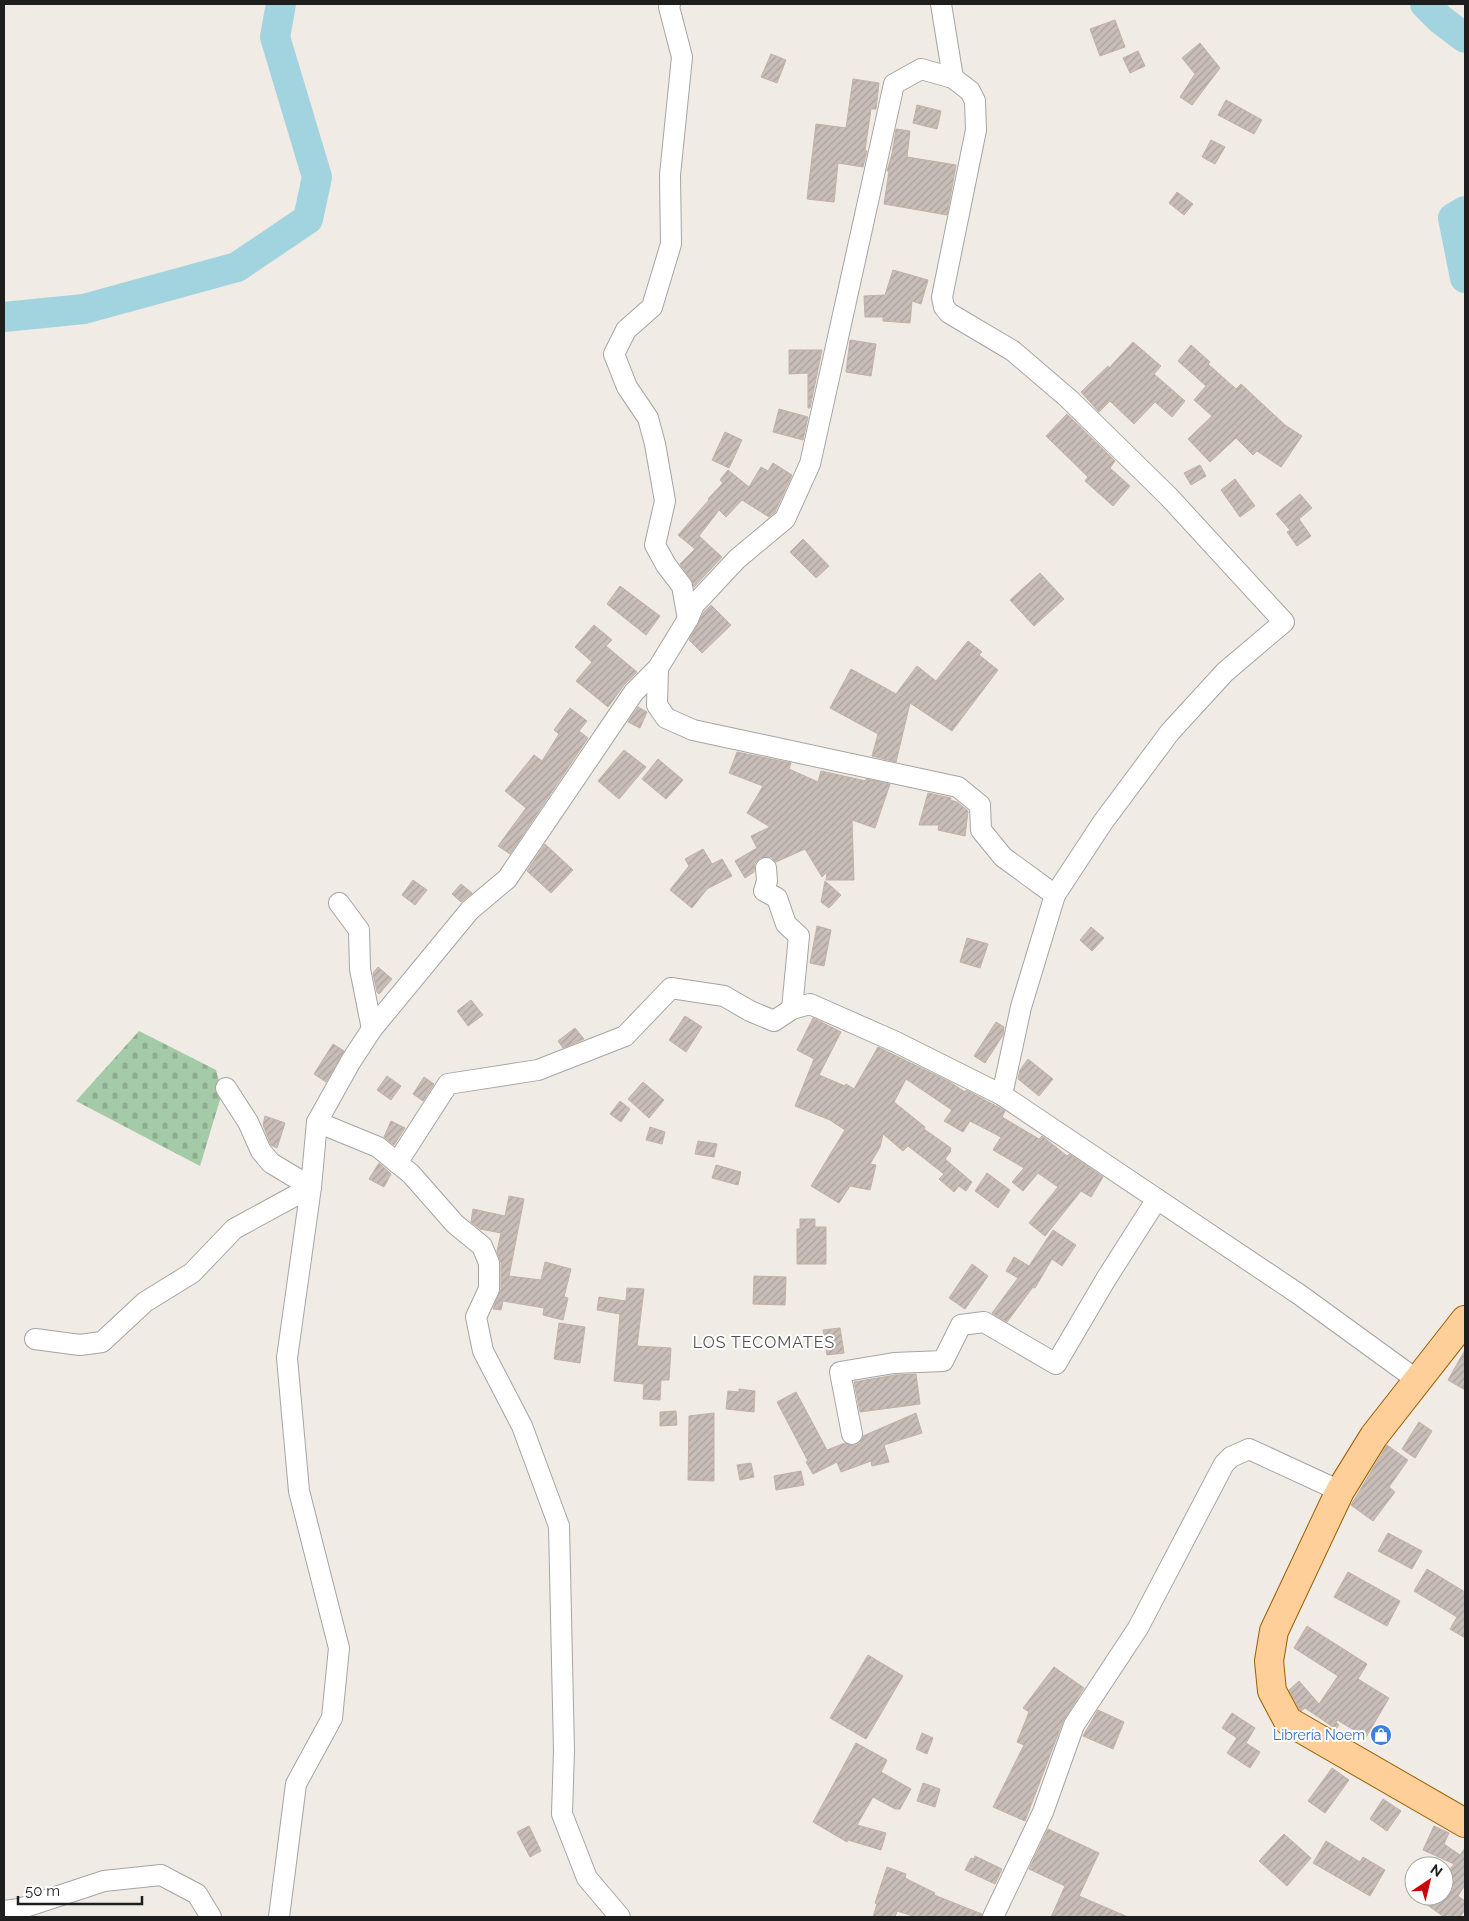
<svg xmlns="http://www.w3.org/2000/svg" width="1469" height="1921" font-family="Raleway,sans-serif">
  <defs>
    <pattern id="cemetery-stones" width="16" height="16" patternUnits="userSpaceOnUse" patternTransform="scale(1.25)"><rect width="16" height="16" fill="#a4caa8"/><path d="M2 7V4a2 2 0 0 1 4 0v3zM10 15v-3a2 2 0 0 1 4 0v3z" fill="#8dad90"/></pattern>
    <pattern id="building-hatch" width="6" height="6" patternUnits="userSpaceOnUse" patternTransform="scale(1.25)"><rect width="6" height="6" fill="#c8bdb7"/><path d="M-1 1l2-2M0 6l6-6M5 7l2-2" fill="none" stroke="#aba29d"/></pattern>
  </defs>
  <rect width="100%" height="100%" fill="#f0ebe4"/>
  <!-- cemetery -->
  <polygon fill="url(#cemetery-stones)" points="139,1031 216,1070 222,1093 200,1166 76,1101"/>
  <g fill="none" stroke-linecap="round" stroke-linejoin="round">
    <!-- river -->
    <g stroke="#a2d4e0" stroke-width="30">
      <polyline points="1425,4 1440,19 1465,38"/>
      <polyline points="1465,211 1453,218 1465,278"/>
      <polyline points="4,317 84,309 237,267 308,219 317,177 275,37 281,4"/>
    </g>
  </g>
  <!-- building -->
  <g fill="url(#building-hatch)" stroke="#c2b1a5">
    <polygon points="1115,20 1125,47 1100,56 1090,29"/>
    <polygon points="1200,43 1220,68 1192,105 1180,97 1195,74 1182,58"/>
    <polygon points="1138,51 1145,66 1130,73 1123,58"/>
    <polygon points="771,54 786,60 777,83 761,77"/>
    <polygon points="853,79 879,83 876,109 871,109 865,150 867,151 863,167 838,163 834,202 807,199 816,124 846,128"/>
    <polygon points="1226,100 1262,120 1254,134 1218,115"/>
    <polygon points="917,105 941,111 937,129 913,123"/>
    <polygon points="896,129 910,131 907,157 956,165 947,215 884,204 889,171 887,171 892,154"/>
    <polygon points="1211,140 1225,147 1215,164 1202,157"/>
    <polygon points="1177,192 1193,204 1184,215 1169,203"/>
    <polygon points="893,270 928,280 921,304 912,301 910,323 883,321 883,317 865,317 864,296 885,295"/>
    <polygon points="850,340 876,344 871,376 846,372"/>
    <polygon points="1133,342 1161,366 1154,374 1185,401 1172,417 1155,402 1134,424 1110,401 1099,412 1081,392 1108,366 1109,368"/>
    <polygon points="1191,345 1210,362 1208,364 1236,389 1241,384 1285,425 1302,436 1281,467 1257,451 1253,455 1236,438 1210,462 1188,439 1212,416 1194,400 1206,386 1178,361"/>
    <polygon points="789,350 822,350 810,408 808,408 808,373 789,374"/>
    <polygon points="779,409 808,417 803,440 773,432"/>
    <polygon points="1067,414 1115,461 1110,468 1130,486 1113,506 1085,481 1088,477 1046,436"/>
    <polygon points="725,432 742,440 729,468 712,460"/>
    <polygon points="773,463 792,475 775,512 769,517 742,500 726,517 719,510 699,536 722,557 694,587 691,579 680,564 695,549 678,535 709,500 708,499 723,483 720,480 728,470 749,487 761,467 768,471"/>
    <polygon points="1200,465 1206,476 1191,485 1184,473"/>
    <polygon points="1235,479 1255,506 1240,517 1221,490"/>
    <polygon points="1300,494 1312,508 1299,519 1311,536 1297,546 1287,532 1290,530 1276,514"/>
    <polygon points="803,539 829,566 816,578 790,552"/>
    <polygon points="1040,573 1064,599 1034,626 1010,600"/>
    <polygon points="620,586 660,616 646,635 607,604"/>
    <polygon points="711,605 731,625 702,653 689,640 704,612"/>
    <polygon points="594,625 612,640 606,646 637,672 624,685 608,707 576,681 592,662 575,647"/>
    <polygon points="968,641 982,652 979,655 998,670 952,731 910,703 896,762 872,756 878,734 830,708 851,669 896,694 917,666 936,681"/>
    <polygon points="638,707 647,712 640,728 628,722"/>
    <polygon points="570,708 587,721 579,731 588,738 510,854 498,846 526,808 505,791 534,755 542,761 559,734 554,730"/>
    <polygon points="624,750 646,767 619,799 598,781"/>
    <polygon points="737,752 791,763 789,769 818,782 821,771 866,781 866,779 890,784 875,828 852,820 854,880 826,880 827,872 822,877 805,849 776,862 771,857 760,858 755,863 754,872 745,878 735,861 757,848 751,836 770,827 747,813 763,786 729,773"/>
    <polygon points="658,759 683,780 666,799 642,779"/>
    <polygon points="928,793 951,798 950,800 957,802 968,811 965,836 938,830 939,825 919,825"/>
    <polygon points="545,844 573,870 551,893 527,871"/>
    <polygon points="703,849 712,864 722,859 732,876 707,889 692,908 670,890 689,866 685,859"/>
    <polygon points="413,880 427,890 415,905 402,895"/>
    <polygon points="825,881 841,895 829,908 821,902"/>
    <polygon points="461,884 472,893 461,902 452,894"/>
    <polygon points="817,926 831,930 824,966 810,963"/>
    <polygon points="1091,927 1104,938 1092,951 1080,940"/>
    <polygon points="967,938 988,944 980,968 960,962"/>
    <polygon points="378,967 392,979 379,994 377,992 373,973"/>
    <polygon points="471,1000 483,1015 468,1026 457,1011"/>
    <polygon points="685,1016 702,1027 686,1052 669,1040"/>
    <polygon points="813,1018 841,1032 819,1075 845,1086 846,1084 854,1089 878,1047 950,1082 965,1092 966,1090 1000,1108 1005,1111 1002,1117 1039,1139 1042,1136 1067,1156 1069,1154 1103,1177 1091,1197 1081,1191 1045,1236 1029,1223 1058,1187 1038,1173 1023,1191 1012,1182 1024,1168 993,1150 1001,1137 970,1121 963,1132 944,1121 952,1110 906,1079 894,1102 925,1127 924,1129 951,1148 950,1150 951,1151 945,1159 972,1182 966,1191 959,1186 954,1192 939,1179 944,1174 908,1146 903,1151 883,1134 880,1147 870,1164 876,1165 870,1190 850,1186 839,1203 811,1186 845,1130 830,1120 795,1106 814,1059 797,1050"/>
    <polygon points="996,1022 1004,1027 1003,1035 985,1063 974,1056"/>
    <polygon points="575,1028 584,1039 563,1048 558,1041"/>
    <polygon points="333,1044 344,1051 326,1082 314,1074"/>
    <polygon points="1028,1059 1053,1079 1039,1096 1018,1079 1020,1070"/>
    <polygon points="387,1076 401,1086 391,1100 377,1090"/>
    <polygon points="424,1077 434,1084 423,1101 413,1094"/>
    <polygon points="643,1082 664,1100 649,1118 628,1099"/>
    <polygon points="620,1101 630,1109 621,1122 610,1114"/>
    <polygon points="265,1116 285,1123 277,1148 271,1145 263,1125"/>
    <polygon points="391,1121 405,1128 394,1145 384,1137"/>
    <polygon points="650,1127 665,1132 662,1144 646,1140"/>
    <polygon points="698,1141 717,1144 714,1157 695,1154"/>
    <polygon points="379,1163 391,1174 384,1187 369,1179"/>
    <polygon points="716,1165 741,1172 738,1185 712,1178"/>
    <polygon points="987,1173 1010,1190 998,1208 975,1191"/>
    <polygon points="509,1196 524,1199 509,1276 541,1280 545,1262 571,1269 564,1297 568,1298 563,1320 543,1315 544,1308 503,1301 501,1310 493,1309 501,1289 501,1263 497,1251 501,1233 480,1229 471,1222 473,1209 505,1216"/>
    <polygon points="800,1219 815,1219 815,1227 826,1227 826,1264 797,1264 797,1229 800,1229"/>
    <polygon points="1053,1230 1076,1245 1062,1266 1052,1259 1035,1288 1033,1287 1007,1322 992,1313 1018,1278 1006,1271 1014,1257 1029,1266"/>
    <polygon points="972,1264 988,1276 965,1309 949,1298"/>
    <polygon points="754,1276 786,1277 785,1305 753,1304"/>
    <polygon points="627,1288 644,1289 637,1346 671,1348 669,1380 661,1380 660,1400 643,1399 644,1384 614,1381 620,1314 597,1310 599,1297 626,1301"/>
    <polygon points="559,1323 585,1327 580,1363 554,1359"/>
    <polygon points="840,1328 844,1353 827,1355 823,1330"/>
    <polygon points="1465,1350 1465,1390 1448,1380"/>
    <polygon points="916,1374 920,1404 860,1412 854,1382 895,1375"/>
    <polygon points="739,1389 755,1391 754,1412 726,1409 728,1391 739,1392"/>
    <polygon points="796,1392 827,1450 845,1443 855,1446 860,1443 863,1436 916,1413 922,1433 884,1445 889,1462 872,1466 871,1461 841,1472 837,1462 813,1474 806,1462 808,1461 777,1402"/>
    <polygon points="676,1411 677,1425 660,1426 660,1412"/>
    <polygon points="714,1413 714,1481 688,1480 689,1416"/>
    <polygon points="1419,1422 1432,1431 1415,1458 1402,1449"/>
    <polygon points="1387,1445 1408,1460 1389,1487 1395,1492 1373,1521 1351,1505"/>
    <polygon points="751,1463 754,1477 740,1480 737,1465"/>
    <polygon points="801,1471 804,1485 776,1490 774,1476"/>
    <polygon points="1388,1533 1422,1551 1412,1569 1378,1551"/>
    <polygon points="1427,1569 1465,1592 1465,1638 1450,1629 1457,1617 1414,1591"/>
    <polygon points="1348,1572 1400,1601 1387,1626 1334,1597"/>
    <polygon points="1307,1626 1367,1664 1358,1679 1389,1698 1366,1737 1337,1720 1336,1722 1339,1725 1336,1729 1305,1708 1301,1711 1300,1710 1289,1690 1299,1681 1319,1704 1338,1676 1294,1648"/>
    <polygon points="868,1655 903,1676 866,1739 830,1718"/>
    <polygon points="1054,1667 1084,1688 1063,1721 1025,1821 993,1807 1024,1745 1017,1742 1029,1712 1023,1708"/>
    <polygon points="1098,1710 1124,1722 1113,1749 1083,1736"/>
    <polygon points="1232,1713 1255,1728 1246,1743 1260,1752 1250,1768 1227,1753 1237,1738 1222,1728"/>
    <polygon points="922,1733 933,1738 927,1754 916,1749"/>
    <polygon points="856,1743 887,1760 881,1772 911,1789 900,1809 895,1809 873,1797 857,1825 886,1833 881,1850 848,1840 847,1842 813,1822"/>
    <polygon points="1332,1768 1349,1780 1325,1813 1308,1801"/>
    <polygon points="923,1783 940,1789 935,1807 917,1801"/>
    <polygon points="1383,1799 1401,1811 1387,1831 1370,1819"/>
    <polygon points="529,1826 541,1851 530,1857 517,1832"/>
    <polygon points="1434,1826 1449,1833 1444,1844 1460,1855 1465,1848 1465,1885 1458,1896 1465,1901 1465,1910 1460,1917 1444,1917 1426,1904 1431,1896 1444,1896 1444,1878 1454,1864 1423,1850"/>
    <polygon points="1048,1829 1099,1853 1079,1896 1128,1917 1051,1917 1065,1886 1029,1869"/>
    <polygon points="1284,1834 1311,1858 1287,1886 1259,1861"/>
    <polygon points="1326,1841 1360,1862 1363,1857 1385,1870 1370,1896 1313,1863"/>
    <polygon points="975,1856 1002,1869 995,1884 965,1870 971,1858 974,1859"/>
    <polygon points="887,1867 906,1874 905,1878 935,1893 934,1895 982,1914 981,1917 916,1917 897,1911 895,1917 873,1917 877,1904 875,1903"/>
  </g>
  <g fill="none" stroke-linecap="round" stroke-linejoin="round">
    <!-- street casing -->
    <g stroke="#a5a5a5" stroke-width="22">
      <g id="street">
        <polyline points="670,4 669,7 682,57 670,175 671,244 652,307 626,330 614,354 627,387 648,418 655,444 665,501 655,545 666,565 682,586 688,619"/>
        <polyline points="941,4 953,78"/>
        <polyline points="658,668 657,705 666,718 693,730 958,787 980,805 981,830 1003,857 1055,895"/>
        <polyline points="766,868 767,881 764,891 777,898 786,924 799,936 792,1009"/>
        <polyline points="339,903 359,930 360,969 372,1029"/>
        <polyline points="226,1088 248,1122 261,1151 271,1163 311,1187"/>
        <polyline points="317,1122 378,1147 411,1174 455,1224 482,1246 489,1263 489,1289 476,1317 483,1351 522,1426 559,1526 564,1751 562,1814 587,1878 620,1917"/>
        <polyline points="397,1163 448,1084 538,1070 625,1036 671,988 724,996 750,1011 774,1021 792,1009 810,1004 896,1042 1002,1095 1300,1295 1417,1380"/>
        <polyline points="35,1339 80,1345 102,1342 145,1302 192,1273 234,1229 311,1187"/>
        <polyline points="852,1434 840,1372 894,1363 943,1361 961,1325 984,1322 1056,1364 1106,1279 1157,1199"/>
        <polyline points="4,1911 19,1909 104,1881 161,1875 197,1894 211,1917"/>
        <polyline points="279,1917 296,1784 332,1718 339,1648 299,1491 287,1358 311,1187 317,1122 351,1061 372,1029 470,910 507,879 634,692 658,668 688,619 694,605 737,559 785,519 810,464 894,84 921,69 953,78 970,91 975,101 976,130 942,297 944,307 949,313 1013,351 1069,399 1169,497 1284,622 1225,672 1170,732 1103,822 1055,895 1021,1007 1002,1095"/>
        <polyline points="993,1917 1043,1812 1074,1725 1138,1628 1224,1464 1231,1457 1249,1449 1340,1491"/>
      </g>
    </g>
    <!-- primary casing -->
    <g stroke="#995f00" stroke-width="30">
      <polyline id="primary" points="1465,1320 1374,1436 1340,1491 1274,1631 1269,1661 1272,1691 1288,1721 1465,1823"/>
    </g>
    <!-- street -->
    <use href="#street" stroke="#fff" stroke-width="20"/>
    <!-- primary -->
    <use href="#primary" stroke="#ffcf9a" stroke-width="28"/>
  </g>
  <!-- icons -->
  <defs>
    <g id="shop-disc" transform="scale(1.125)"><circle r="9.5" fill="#3f7fe0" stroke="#fff"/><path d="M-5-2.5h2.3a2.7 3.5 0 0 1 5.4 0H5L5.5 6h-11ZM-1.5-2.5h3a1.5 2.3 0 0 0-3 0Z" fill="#fff"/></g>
  </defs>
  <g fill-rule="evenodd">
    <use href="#shop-disc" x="1381" y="1735"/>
  </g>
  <g text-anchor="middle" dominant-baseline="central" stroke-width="4" stroke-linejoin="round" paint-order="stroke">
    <!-- shop labels -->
    <g font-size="14" fill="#366cbe" stroke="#fff" text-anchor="end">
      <text x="1365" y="1735">Librería Noem</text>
    </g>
    <!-- quarter labels -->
    <g font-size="16" letter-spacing="1" fill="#515151" stroke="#fff">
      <text x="764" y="1342">LOS TECOMATES</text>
    </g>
  </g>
  <!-- border -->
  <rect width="1469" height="1921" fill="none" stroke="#1e1e1e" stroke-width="10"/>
  <!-- north arrow -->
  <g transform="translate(1429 1881) rotate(35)"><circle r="24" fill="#ffffff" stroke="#a5a5a5"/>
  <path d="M0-4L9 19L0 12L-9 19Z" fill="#cd0009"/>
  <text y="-8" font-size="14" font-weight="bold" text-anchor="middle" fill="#1e1e1e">N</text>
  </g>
  <!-- scale -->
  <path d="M18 1896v8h124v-8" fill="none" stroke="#1e1e1e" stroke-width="2.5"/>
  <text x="25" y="1896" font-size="15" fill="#1e1e1e" stroke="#ffffff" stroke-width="4" paint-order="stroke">50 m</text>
</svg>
